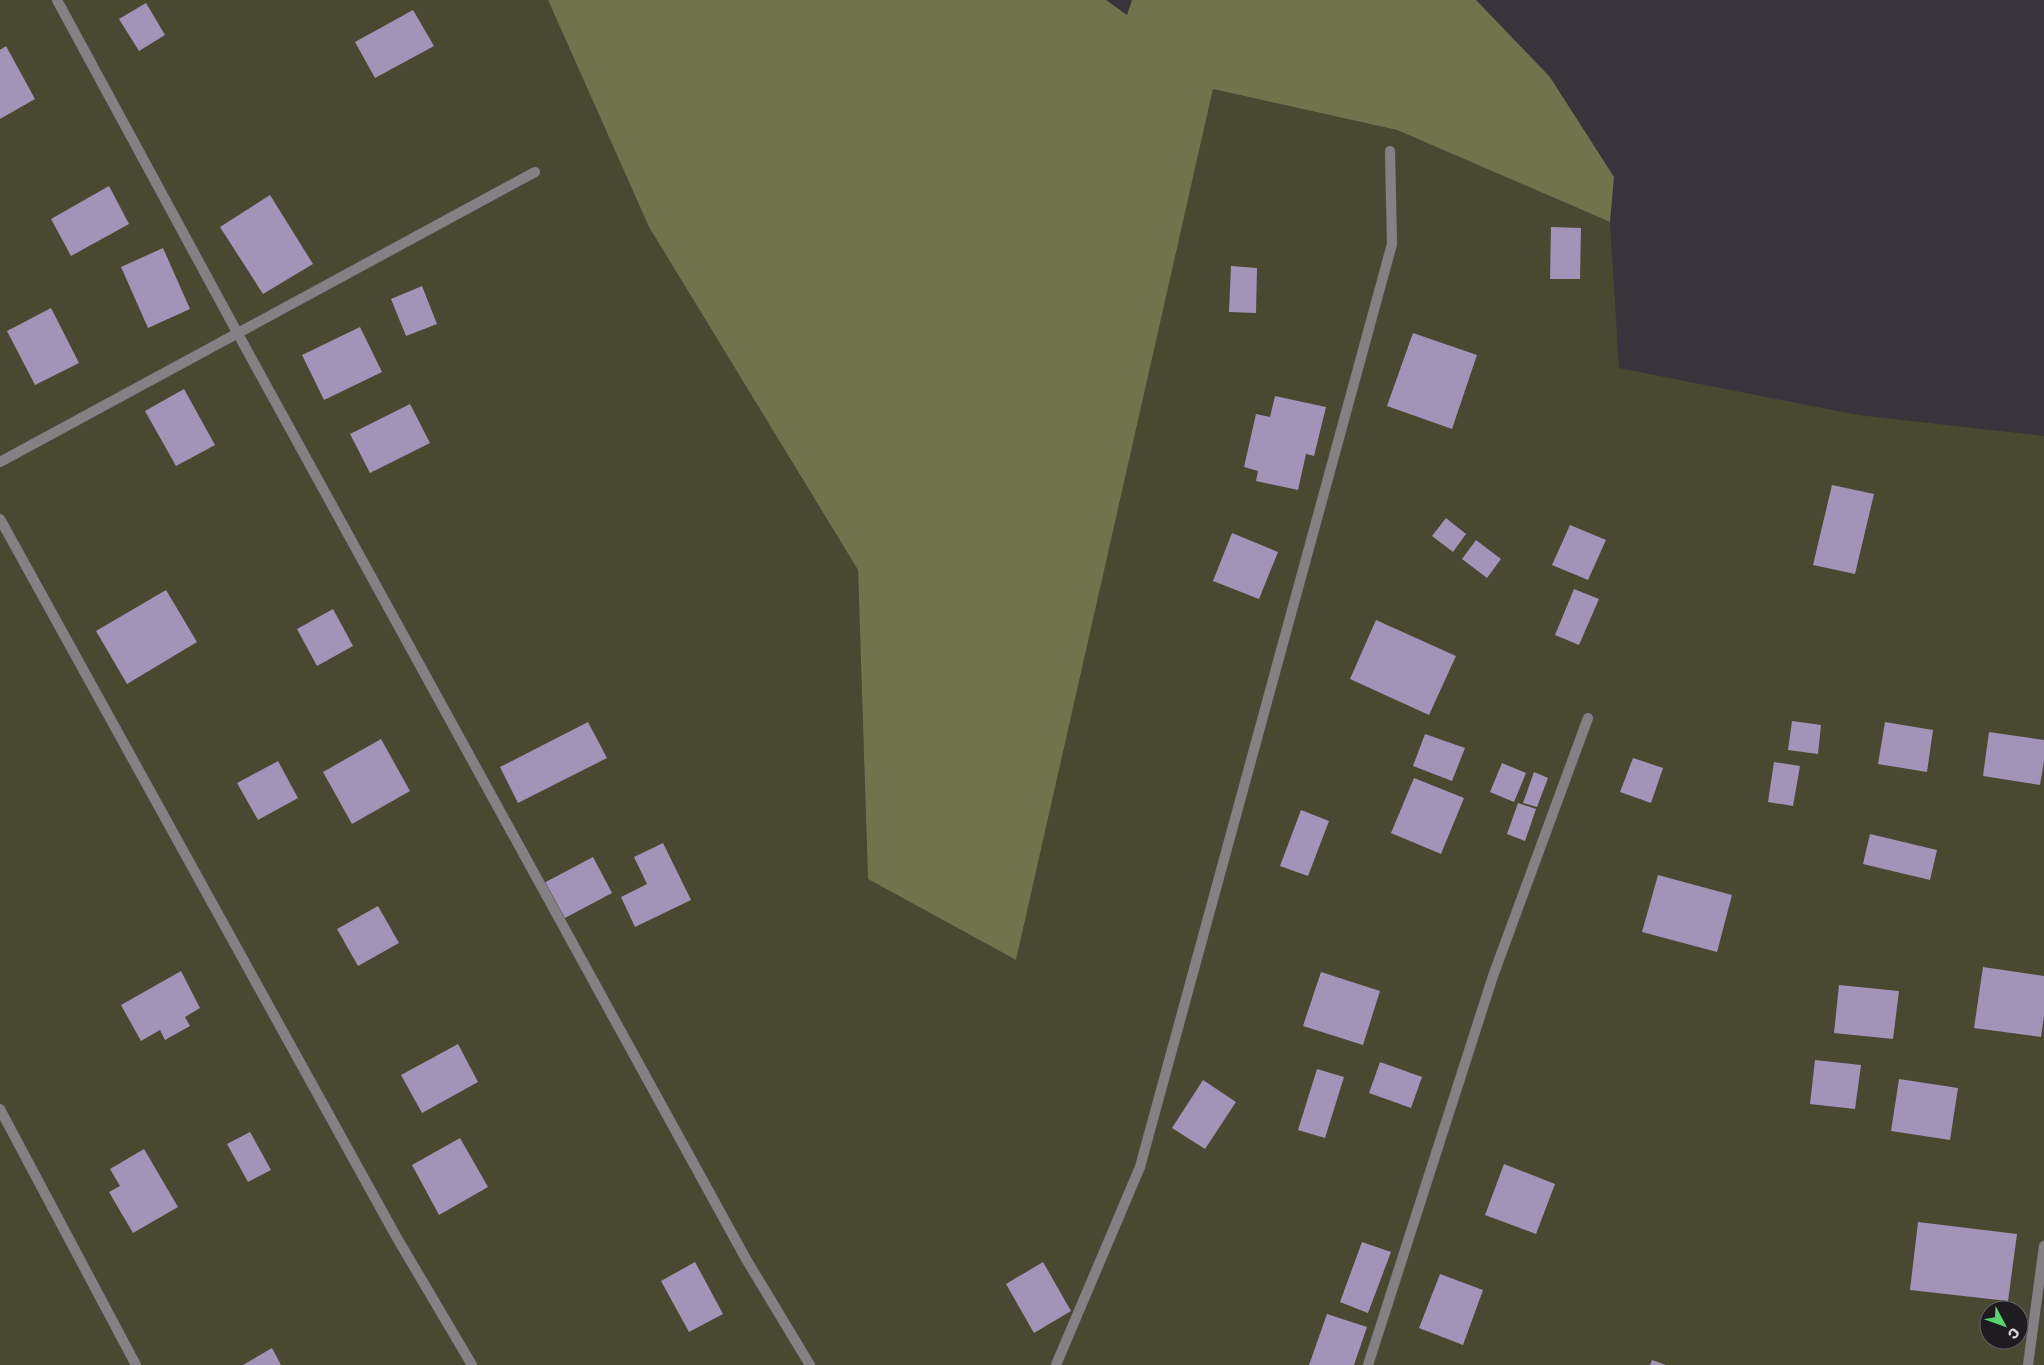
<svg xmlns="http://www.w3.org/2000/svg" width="2044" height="1365" font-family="Rubik,sans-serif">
  <rect width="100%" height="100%" fill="#37343c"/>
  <!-- green -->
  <path fill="#484930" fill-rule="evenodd" d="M 0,0 L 548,0 L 649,227 L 858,570 L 868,879 L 1016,960 L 1213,89 L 1397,130 L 1610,222 L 1619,368 L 1858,415 L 2044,436 L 2044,1365 L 0,1365 ZM 1989,1310 L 2019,1310 L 2019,1340 L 1989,1340 Z"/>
  <!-- forest -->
  <polygon fill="#70734b" points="548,0 1106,0 1127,15 1132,0 1476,0 1550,77 1614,177 1610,222 1397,130 1213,89 1016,960 868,879 858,570 649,227"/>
  <!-- building -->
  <g fill="#a293b9">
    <polygon points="146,3 165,35 139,51 119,19"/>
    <polygon points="413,10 434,46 375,78 355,42"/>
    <polygon points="6,46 35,99 0,119 0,50"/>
    <polygon points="109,186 129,224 71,256 51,219"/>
    <polygon points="270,195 313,264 263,294 220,227"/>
    <polygon points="1551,227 1581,228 1580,279 1550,279"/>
    <polygon points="163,248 190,309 148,328 121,267"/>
    <polygon points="1231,266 1257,268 1256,313 1229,312"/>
    <polygon points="422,286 437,324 406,336 391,299"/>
    <polygon points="51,308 79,363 35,385 7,331"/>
    <polygon points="360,327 382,372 324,400 302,355"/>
    <polygon points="1413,333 1477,355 1452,429 1387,406"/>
    <polygon points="184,389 215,445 176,466 145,411"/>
    <polygon points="1275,396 1326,407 1314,456 1306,454 1298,490 1256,481 1258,471 1244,467 1256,414 1270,417"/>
    <polygon points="410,404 430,443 370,473 350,434"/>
    <polygon points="1832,485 1874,494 1855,574 1813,565"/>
    <polygon points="1446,518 1466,534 1453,552 1432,536"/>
    <polygon points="1570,525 1606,540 1588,580 1552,565"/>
    <polygon points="1232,533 1278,552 1259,599 1213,581"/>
    <polygon points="1476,540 1501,559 1487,578 1462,559"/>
    <polygon points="1574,589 1599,599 1579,645 1555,635"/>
    <polygon points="166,590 197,642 127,684 96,631"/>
    <polygon points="333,609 353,646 317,666 297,629"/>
    <polygon points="1376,620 1456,656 1429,715 1350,679"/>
    <polygon points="1792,721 1821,725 1818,754 1788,750"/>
    <polygon points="588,722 607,758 518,803 500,767"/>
    <polygon points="1885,722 1933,730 1927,772 1878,764"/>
    <polygon points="1989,732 2044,740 2044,761 2040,785 1983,776"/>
    <polygon points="1425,734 1465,748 1452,781 1413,766"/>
    <polygon points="381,739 410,791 352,824 323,772"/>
    <polygon points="1633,758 1663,768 1651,803 1620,792"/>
    <polygon points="278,761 298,798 258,820 237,783"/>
    <polygon points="1774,762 1800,766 1793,806 1768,802"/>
    <polygon points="1502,763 1526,773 1514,802 1490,792"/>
    <polygon points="1534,772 1548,778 1537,807 1523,803"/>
    <polygon points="1414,778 1464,798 1441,854 1391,833"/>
    <polygon points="1518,803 1536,809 1525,841 1507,834"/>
    <polygon points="1301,810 1329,821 1308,876 1280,866"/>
    <polygon points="1870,834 1937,850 1930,880 1863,864"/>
    <polygon points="663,843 691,900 635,927 621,897 647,884 634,857"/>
    <polygon points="593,857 612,893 563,919 544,883"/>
    <polygon points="1658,875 1732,895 1717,952 1642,932"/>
    <polygon points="378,906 399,943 358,966 337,929"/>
    <polygon points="1983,967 2044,976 2044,1016 2041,1037 1974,1028"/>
    <polygon points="181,971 200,1008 185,1017 190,1026 165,1040 160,1030 141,1041 121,1005"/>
    <polygon points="1321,972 1380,991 1363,1045 1303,1026"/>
    <polygon points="1839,985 1899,991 1893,1039 1834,1033"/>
    <polygon points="458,1044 478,1082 422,1113 401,1075"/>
    <polygon points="1815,1060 1861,1065 1855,1109 1810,1104"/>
    <polygon points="1380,1062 1422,1077 1411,1108 1369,1093"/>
    <polygon points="1317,1069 1344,1077 1325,1138 1298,1130"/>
    <polygon points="1899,1079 1958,1088 1950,1140 1891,1131"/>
    <polygon points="1203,1080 1236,1102 1205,1149 1172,1128"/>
    <polygon points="250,1132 271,1170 248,1182 227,1144"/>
    <polygon points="460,1138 488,1187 439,1215 412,1165"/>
    <polygon points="144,1149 178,1207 133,1233 109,1192 120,1186 110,1169"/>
    <polygon points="1504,1164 1555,1184 1536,1234 1485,1215"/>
    <polygon points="1918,1222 2017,1234 2008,1301 1910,1290"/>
    <polygon points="1362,1242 1391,1252 1368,1313 1340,1302"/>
    <polygon points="695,1262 723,1314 689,1332 661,1281"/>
    <polygon points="1043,1262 1071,1311 1034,1333 1006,1284"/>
    <polygon points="1440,1274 1483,1290 1463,1345 1419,1328"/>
    <polygon points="1327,1314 1367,1327 1354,1365 1309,1365"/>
    <polygon points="272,1348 281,1365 243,1365"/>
    <polygon points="1652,1360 1666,1365 1650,1365"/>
  </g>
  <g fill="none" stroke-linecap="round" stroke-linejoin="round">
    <!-- service casing -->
    <g stroke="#535058" stroke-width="11">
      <g id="service">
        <polyline points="57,0 238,334 746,1259 810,1365"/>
        <polyline points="0,462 535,172"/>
        <polyline points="0,519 397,1238 472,1365"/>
        <polyline points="0,1109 136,1365"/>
        <polyline points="1056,1365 1140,1167 1392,244 1390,151"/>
        <polyline points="1368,1365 1493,976 1588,718"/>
        <polyline points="2028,1365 2044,1246"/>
      </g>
    </g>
    <!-- service -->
    <use href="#service" stroke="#848185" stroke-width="10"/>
  </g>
  <!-- north arrow -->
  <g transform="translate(2004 1325) rotate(131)"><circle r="24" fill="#1e1c20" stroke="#666468"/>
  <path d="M0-4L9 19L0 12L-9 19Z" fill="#58d570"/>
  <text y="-8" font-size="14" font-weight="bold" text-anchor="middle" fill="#d2d0d5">С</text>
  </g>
</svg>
